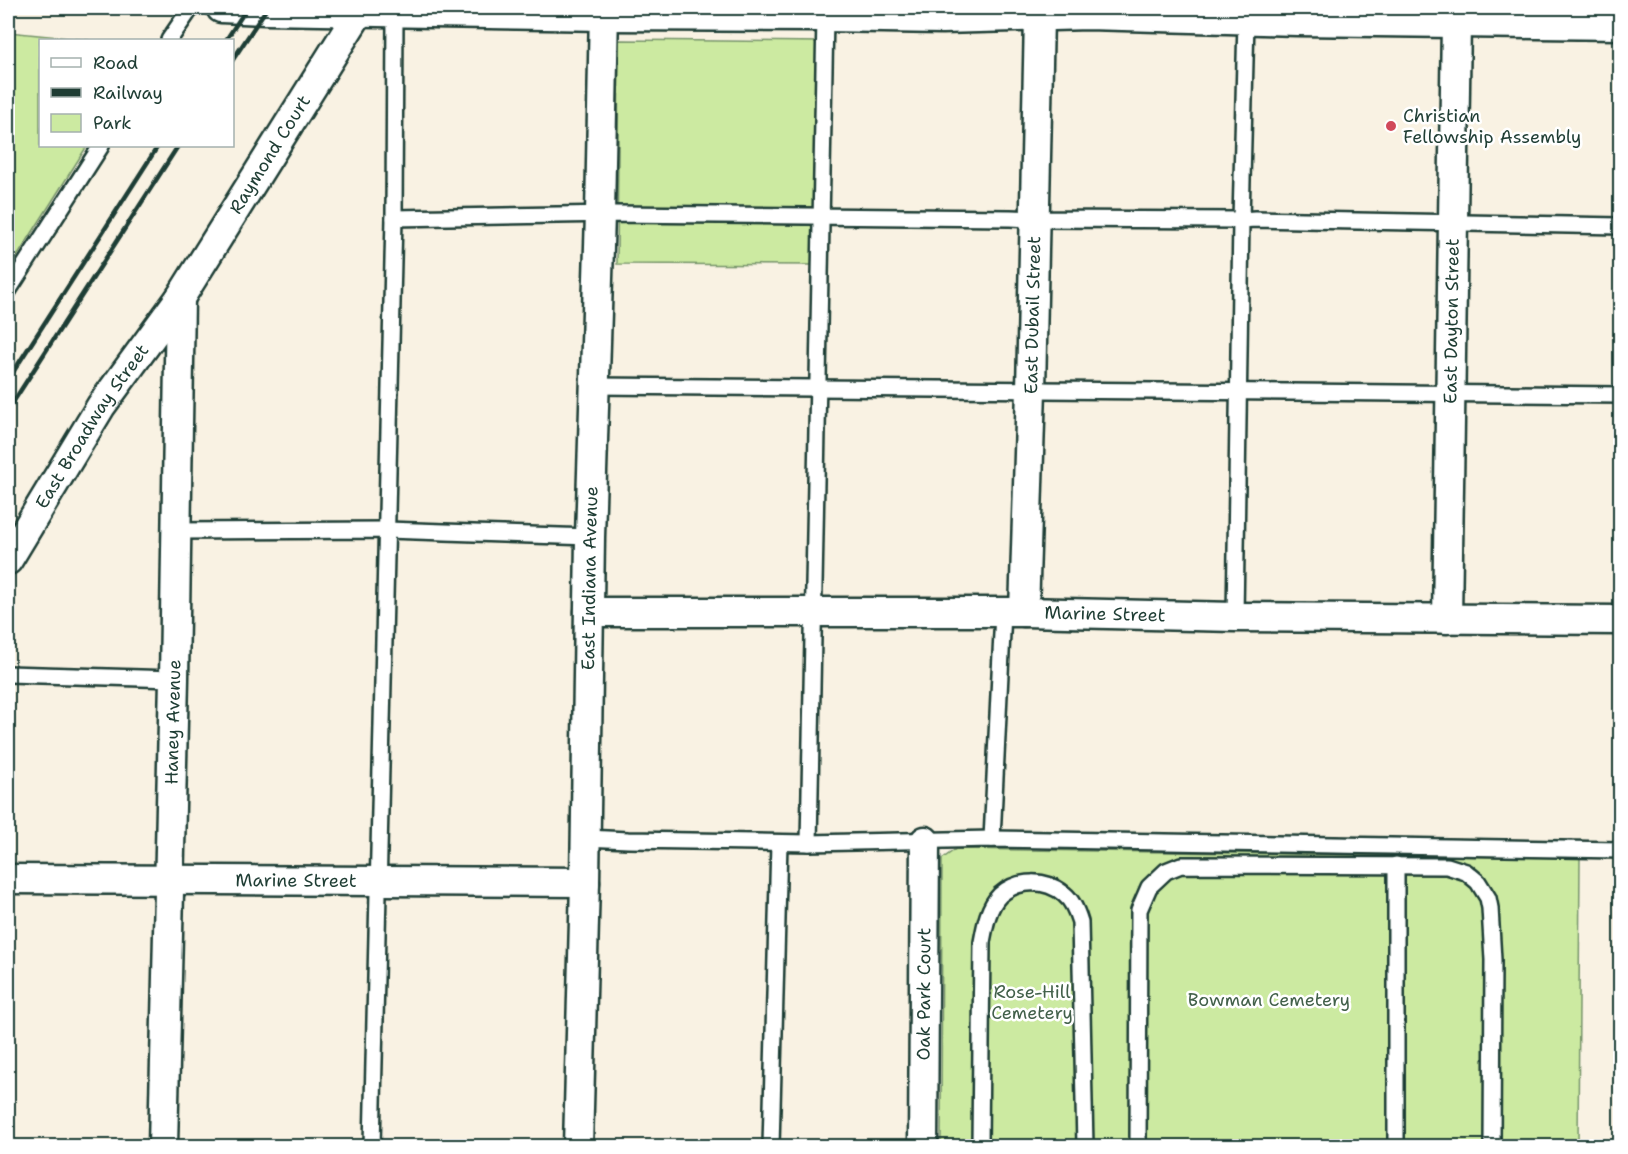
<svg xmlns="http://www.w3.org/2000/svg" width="1628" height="1154" font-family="'Shantell Sans',sans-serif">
  <rect width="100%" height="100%" fill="#f9f2e3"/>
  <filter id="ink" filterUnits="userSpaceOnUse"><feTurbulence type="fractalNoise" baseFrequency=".0167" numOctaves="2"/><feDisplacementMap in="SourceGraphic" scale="12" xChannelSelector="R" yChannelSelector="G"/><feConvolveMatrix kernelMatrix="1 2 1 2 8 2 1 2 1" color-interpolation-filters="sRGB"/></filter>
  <g filter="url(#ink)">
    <!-- green -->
    <g fill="#cceaa1" stroke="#76946a" stroke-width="1.5">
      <polygon points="8,32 89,40 40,40 40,146 87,146 8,271"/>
      <polygon points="619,40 821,42 820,265 617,264"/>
      <polygon points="956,849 1580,858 1578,1146 941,1146 942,859"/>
    </g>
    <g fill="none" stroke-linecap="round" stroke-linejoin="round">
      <!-- service casing -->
      <g stroke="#1f3d34" stroke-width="20">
        <g id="service">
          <polyline points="169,40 191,8"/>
          <polyline points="394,218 614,214 1010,218 1034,219 1241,220 1255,219 1620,226"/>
          <polyline points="8,291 101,146"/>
          <polyline points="594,386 1620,395"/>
          <polyline points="176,531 387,530 590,537"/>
          <polyline points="1235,617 1241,220 1246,20"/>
          <polyline points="8,674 174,679"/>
          <polyline points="586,838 628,840 809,843 992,839 1620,850"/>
          <polyline points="992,839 1003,612"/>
          <polyline points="809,843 825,17"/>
          <polyline points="1396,865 1396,1146"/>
          <polyline points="372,1146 394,218 395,12"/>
          <polyline points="771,1146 779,843"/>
          <path d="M 980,1146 L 982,942 C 985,926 988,907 1000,895 C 1018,879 1046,879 1064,894 C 1073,901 1077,912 1080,922 L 1085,1146"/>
          <polyline points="1138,1146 1139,910 1149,887 1166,871 1181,865 1447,866 1466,872 1478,882 1488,898 1490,908 1493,960 1492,1146"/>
        </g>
      </g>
      <!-- minor casing -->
      <g stroke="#1f3d34" stroke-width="33">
        <g id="minor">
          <polyline points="221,8 265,10 604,16 825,17 942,19 1088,15 1297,21 1620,25"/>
          <path id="s1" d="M 8,560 L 101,406 L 180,298 L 359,12"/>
          <path id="s2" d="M 589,612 L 1024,612 L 1235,617 L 1620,620"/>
          <path id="s3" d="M 1024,612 L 1031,390 L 1039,17"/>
          <path id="s4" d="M 1447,619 L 1456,22"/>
          <path id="s5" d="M 8,879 L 585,882"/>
          <path id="s6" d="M 163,1146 L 174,679 L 180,298"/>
          <path id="s7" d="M 578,1146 L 585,882 L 590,537 L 600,214 L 604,8"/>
          <path id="s8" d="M 923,1146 L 925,841"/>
        </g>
      </g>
      <!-- service -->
      <use href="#service" stroke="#fff" stroke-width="15"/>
      <!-- minor -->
      <use href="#minor" stroke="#fff" stroke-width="28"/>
      <!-- rail -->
      <g stroke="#1f3d34" stroke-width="4.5">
        <polyline points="226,40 247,8"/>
        <polyline points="232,61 267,8"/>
        <polyline points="8,380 158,146"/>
        <polyline points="8,410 178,146"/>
      </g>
    </g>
  </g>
  <!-- markers -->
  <circle fill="#d1495b" stroke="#fff" stroke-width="2" cx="1391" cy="126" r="6"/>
  <g text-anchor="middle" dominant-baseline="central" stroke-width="5" stroke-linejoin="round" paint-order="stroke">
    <!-- poi labels -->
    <g font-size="18" fill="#1f3d34" stroke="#fff" text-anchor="start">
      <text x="1403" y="116">Christian<tspan x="1403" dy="21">Fellowship Assembly</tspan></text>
    </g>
    <!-- street labels -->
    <g font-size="18" fill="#1f3d34" stroke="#fff">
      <text stroke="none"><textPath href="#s1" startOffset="483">Raymond Court</textPath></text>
      <text stroke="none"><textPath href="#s3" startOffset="297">East Dubail Street</textPath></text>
      <text stroke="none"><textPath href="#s4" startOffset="298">East Dayton Street</textPath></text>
      <text stroke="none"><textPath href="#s1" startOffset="158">East Broadway Street</textPath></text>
      <text stroke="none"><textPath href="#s7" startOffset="568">East Indiana Avenue</textPath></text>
      <text stroke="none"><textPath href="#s2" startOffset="516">Marine Street</textPath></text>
      <text stroke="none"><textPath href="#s6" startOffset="424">Haney Avenue</textPath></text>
      <text stroke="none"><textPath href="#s5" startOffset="288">Marine Street</textPath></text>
      <text stroke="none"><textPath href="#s8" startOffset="152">Oak Park Court</textPath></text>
    </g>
    <!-- park labels -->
    <g font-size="18" fill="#42604a" stroke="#fff">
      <text x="1032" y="992">Rose-Hill<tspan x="1032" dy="21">Cemetery</tspan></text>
      <text x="1269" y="1000">Bowman Cemetery</text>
    </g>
  </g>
  <!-- margin -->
  <rect width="1628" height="1154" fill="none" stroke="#fff" stroke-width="30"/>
  <rect x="15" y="15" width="1598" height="1124" fill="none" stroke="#1f3d34" stroke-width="2" filter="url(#ink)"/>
  <!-- legend -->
  <rect x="39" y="39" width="195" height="108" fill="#ffffff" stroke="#a5b1ae" stroke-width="1.5"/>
  <rect x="51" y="58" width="30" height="9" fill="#ffffff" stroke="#a5b1ae" stroke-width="1.5"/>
  <text x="93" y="69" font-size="18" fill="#1f3d34">Road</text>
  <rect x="51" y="88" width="30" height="9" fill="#1f3d34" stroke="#a5b1ae" stroke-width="1.5"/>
  <text x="93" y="99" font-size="18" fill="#1f3d34">Railway</text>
  <rect x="51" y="114" width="30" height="18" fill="#cceaa1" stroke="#a5b1ae" stroke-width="1.5"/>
  <text x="93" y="129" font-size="18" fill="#1f3d34">Park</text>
</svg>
